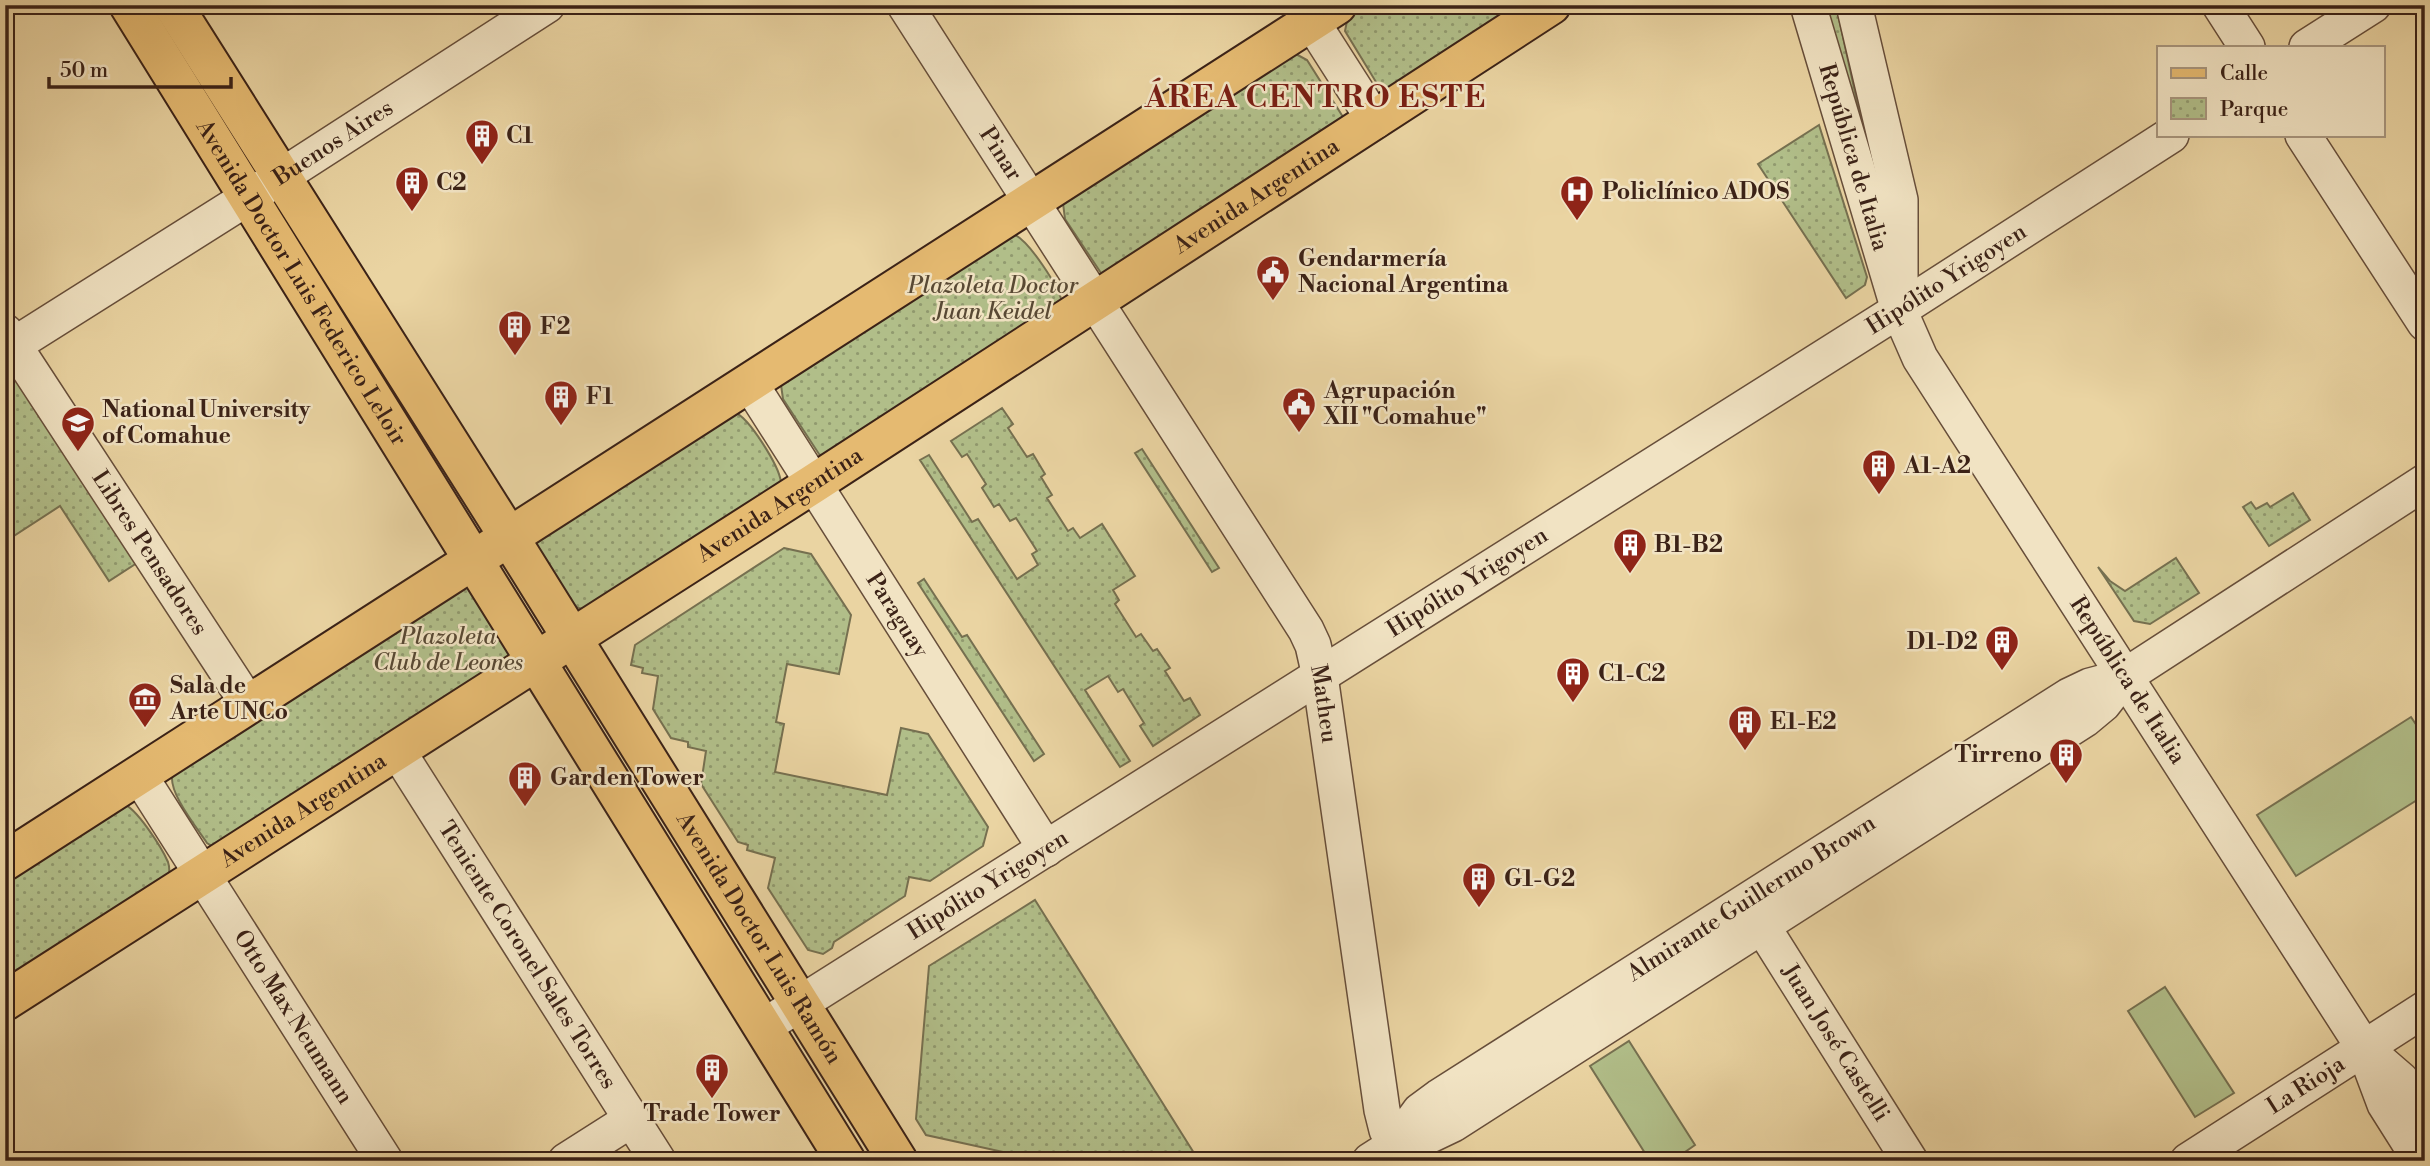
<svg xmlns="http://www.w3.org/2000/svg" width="2430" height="1166" font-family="'Libre Bodoni',serif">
  <defs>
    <pattern id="park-dots" width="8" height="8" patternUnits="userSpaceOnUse" patternTransform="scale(1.75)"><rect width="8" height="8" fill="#b1be89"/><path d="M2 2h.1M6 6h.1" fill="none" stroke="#919a6f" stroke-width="1.8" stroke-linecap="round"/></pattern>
  </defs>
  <rect width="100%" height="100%" fill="#ead4a2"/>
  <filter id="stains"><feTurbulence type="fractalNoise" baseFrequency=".00286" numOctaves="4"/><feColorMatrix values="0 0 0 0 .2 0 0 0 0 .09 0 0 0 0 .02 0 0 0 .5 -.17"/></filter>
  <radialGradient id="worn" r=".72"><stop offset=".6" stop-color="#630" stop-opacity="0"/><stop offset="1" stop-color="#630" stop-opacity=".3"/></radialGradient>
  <!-- grass -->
  <g fill="#b1be89" stroke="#767050" stroke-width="2">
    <polygon points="2411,717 2425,738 2425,795 2296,876 2257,815"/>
    <polygon points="2165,987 2234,1093 2195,1117 2128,1011"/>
    <polygon points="1629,1041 1695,1145 1672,1161 1650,1161 1590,1066"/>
  </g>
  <!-- park -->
  <g fill="url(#park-dots)" stroke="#767050" stroke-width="2">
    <polygon points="1362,5 1535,5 1384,91 1376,82 1345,31 1348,16"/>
    <polygon points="1820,5 1836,5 1882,216"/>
    <polygon points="1294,53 1307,60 1343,117 1106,275 1101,273 1065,219 1063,203"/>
    <polygon points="1819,125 1867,277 1865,285 1846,298 1758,164"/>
    <path d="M 1013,234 C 1028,239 1060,288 1062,303 L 822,456 L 819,454 L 783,399 L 781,385 Z"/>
    <polygon points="5,364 140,561 109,581 60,506 6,541 5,539"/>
    <polygon points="1002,408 1013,424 1008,428 1027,457 1033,454 1045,474 1041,477 1052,495 1047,498 1068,531 1073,528 1080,538 1102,524 1135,576 1113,590 1119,600 1115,604 1136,637 1141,634 1153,651 1157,649 1170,668 1165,671 1184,701 1190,698 1200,715 1153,746 1140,726 1144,723 1123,689 1118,692 1108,676 1085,690 1130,761 1120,767 920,460 929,455 972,522 978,519 1017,579 1038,565 1032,554 1037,551 1016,518 1010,521 999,504 994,507 982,488 986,484 967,454 962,457 951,441"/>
    <path d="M 734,412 C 749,417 779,466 781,482 L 587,610 L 575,607 L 536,547 L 537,541 Z"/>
    <polygon points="1142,449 1219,568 1212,572 1135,453"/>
    <polygon points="2293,493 2310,520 2269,546 2243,507 2251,502 2256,509 2267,503 2270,507"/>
    <polygon points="784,548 811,554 851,615 839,674 787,664 776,722 784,724 775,772 887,795 901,728 928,734 988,827 983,846 930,881 909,877 905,896 834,942 832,948 823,954 808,950 768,888 775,858 747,850 748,845 738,842 701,784 706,751 688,747 688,742 671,738 653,709 658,676 642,673 643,668 631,665 635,645"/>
    <polygon points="2176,558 2199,593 2150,624 2134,621 2098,567 2110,581 2125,591"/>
    <polygon points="924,579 962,637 967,635 1044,754 1034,761 918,583"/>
    <path d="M 468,586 L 516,656 L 212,846 L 207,843 C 197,828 166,790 173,773 Z"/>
    <path d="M 123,804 C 136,807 162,848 168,862 C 170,868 170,872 168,879 L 5,988 L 5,877 Z"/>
    <polygon points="1035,900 1199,1161 1026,1161 1026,1157 926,1135 916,1119 929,966"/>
  </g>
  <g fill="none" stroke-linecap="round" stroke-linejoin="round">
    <!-- minor casing -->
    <g stroke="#674e3a" stroke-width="38">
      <g id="minor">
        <path id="s1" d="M 905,5 L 1306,630 L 1313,645 L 1320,676 L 1382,1110 L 1387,1130 L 1405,1161"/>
        <polyline points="1301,5 1375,121"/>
        <path id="s2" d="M 1808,5 L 1899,310 L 1920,358 L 2364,1048 L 2385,1104 L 2421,1161"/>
        <polyline points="1854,5 1900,200 1900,282"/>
        <polyline points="2220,5 2247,47"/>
        <polyline points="2307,47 2373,5"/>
        <polyline points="2303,135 2425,323"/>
        <path id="s3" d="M 5,332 L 249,705"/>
        <path id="s4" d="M 14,345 L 282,176 L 547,5"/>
        <path id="s5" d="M 749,382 L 1046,849"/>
        <path id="s6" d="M 397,750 L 658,1161"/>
        <path id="s7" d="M 139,775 L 385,1161"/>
        <path id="s8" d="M 1762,926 L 1910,1161"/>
        <path id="s9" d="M 763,1027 L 1899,310 L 2171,135"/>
        <polyline points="2364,1048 2401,1080 2425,1117"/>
        <path id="s10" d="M 1395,1145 L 1420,1111 L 1439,1097 L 2069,696 L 2090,686 L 2124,677 L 2425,482"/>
        <polyline points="566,1161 632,1119"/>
        <polyline points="1370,1161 1395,1145 1430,1135 1453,1124 2085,719 2103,704 2124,677"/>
        <path id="s11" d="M 2188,1161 L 2425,1009"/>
      </g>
    </g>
    <!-- major casing -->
    <g stroke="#3b2217" stroke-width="42">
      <g id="major">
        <path id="s12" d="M 129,5 L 846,1161"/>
        <path id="s13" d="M 173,5 L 509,537 L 898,1161"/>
        <polyline points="5,861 1337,5"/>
        <path id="s14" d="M 5,1001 L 813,484 L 1551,5"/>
      </g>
    </g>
    <!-- minor -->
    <use href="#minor" stroke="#f1e3c3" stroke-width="35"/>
    <!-- major -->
    <use href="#major" stroke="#e5ba71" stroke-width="38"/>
  </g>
  <!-- icons -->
  <defs>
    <g id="building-pin" transform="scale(1.75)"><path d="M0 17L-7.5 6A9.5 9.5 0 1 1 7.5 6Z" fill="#8f2418" stroke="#f1e3c3"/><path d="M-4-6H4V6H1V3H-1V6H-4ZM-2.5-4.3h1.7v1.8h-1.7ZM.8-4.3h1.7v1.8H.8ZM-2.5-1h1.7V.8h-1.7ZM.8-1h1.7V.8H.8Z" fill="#fff"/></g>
    <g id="hospital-pin" transform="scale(1.75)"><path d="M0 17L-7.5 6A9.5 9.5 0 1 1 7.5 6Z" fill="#8f2418" stroke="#f1e3c3"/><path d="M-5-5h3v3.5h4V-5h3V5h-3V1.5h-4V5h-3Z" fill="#fff"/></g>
    <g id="civic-pin" transform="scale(1.75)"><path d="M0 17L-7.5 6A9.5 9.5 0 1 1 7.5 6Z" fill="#8f2418" stroke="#f1e3c3"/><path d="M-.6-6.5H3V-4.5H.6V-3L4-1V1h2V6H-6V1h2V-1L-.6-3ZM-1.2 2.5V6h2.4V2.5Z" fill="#fff"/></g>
    <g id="university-pin" transform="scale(1.75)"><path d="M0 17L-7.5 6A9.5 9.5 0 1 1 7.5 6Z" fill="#8f2418" stroke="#f1e3c3"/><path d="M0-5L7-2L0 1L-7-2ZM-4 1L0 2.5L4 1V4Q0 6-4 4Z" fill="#fff"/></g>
    <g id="museum-pin" transform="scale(1.75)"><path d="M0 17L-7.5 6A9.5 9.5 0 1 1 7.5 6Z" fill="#8f2418" stroke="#f1e3c3"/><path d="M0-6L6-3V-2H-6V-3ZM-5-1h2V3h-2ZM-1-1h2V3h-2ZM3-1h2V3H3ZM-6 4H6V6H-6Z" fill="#fff"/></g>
  </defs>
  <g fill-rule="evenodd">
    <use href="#building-pin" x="482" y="136"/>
    <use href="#building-pin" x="412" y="183"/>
    <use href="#hospital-pin" x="1577" y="192"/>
    <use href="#civic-pin" x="1273" y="272"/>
    <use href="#building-pin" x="515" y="327"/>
    <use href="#building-pin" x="561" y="397"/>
    <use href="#civic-pin" x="1299" y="404"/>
    <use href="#university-pin" x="78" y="423"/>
    <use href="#building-pin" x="1879" y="466"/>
    <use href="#building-pin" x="1630" y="545"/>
    <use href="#building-pin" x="2002" y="642"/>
    <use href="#building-pin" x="1573" y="674"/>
    <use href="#museum-pin" x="145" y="699"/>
    <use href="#building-pin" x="1745" y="722"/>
    <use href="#building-pin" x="2066" y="755"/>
    <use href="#building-pin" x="525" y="778"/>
    <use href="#building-pin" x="1479" y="879"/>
    <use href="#building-pin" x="712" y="1070"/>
  </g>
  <g text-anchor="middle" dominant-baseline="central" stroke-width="5" stroke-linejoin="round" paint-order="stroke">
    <!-- poi labels -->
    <g font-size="23" font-weight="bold" fill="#3b2217" stroke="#f1e3c3" text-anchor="start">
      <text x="506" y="136">C1</text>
      <text x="436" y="183">C2</text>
      <text x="1602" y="192">Policlínico ADOS</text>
      <text x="1298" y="259">Gendarmería<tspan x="1298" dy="26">Nacional Argentina</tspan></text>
      <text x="540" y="327">F2</text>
      <text x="1324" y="391">Agrupación<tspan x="1324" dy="26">XII "Comahue"</tspan></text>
      <text x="586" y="397">F1</text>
      <text x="102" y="410">National University<tspan x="102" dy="26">of Comahue</tspan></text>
      <text x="1904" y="466">A1-A2</text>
      <text x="1654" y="545">B1-B2</text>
      <text x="1978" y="642" text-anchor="end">D1-D2</text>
      <text x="1598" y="674">C1-C2</text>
      <text x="170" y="686">Sala de<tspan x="170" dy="26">Arte UNCo</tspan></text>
      <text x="1770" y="722">E1-E2</text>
      <text x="2042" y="755" text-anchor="end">Tirreno</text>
      <text x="550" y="778">Garden Tower</text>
      <text x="1504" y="879">G1-G2</text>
      <text x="712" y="1114" text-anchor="middle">Trade Tower</text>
    </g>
    <!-- street labels -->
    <g font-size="23" fill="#3b2217" stroke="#f1e3c3">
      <text stroke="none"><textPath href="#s4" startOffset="378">Buenos Aires</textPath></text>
      <text stroke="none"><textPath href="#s1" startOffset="177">Pinar</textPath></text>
      <text stroke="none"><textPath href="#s2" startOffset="159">República de Italia</textPath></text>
      <text stroke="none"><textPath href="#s14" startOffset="1488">Avenida Argentina</textPath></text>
      <text stroke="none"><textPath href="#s9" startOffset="1400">Hipólito Yrigoyen</textPath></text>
      <text stroke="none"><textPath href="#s12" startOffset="327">Avenida Doctor Luis Federico Leloir</textPath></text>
      <text stroke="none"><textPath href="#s14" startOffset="920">Avenida Argentina</textPath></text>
      <text stroke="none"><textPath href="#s3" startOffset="264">Libres Pensadores</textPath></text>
      <text stroke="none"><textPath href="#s9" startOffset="833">Hipólito Yrigoyen</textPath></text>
      <text stroke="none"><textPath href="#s5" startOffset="276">Paraguay</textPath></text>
      <text stroke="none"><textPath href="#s2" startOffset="754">República de Italia</textPath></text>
      <text stroke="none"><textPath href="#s1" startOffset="819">Matheu</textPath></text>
      <text stroke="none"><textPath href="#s14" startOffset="354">Avenida Argentina</textPath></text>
      <text stroke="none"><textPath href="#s9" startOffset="266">Hipólito Yrigoyen</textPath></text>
      <text stroke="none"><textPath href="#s10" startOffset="436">Almirante Guillermo Brown</textPath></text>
      <text stroke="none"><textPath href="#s13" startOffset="1102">Avenida Doctor Luis Ramón</textPath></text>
      <text stroke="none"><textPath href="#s6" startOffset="243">Teniente Coronel Sales Torres</textPath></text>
      <text stroke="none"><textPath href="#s7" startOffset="287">Otto Max Neumann</textPath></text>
      <text stroke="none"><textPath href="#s8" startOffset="138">Juan José Castelli</textPath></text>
      <text stroke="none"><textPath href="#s11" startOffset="140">La Rioja</textPath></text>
    </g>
    <!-- park labels -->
    <g font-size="23" font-style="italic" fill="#584934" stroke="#f1e3c3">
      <text x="993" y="286">Plazoleta Doctor<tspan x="993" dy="26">Juan Keidel</tspan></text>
      <text x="448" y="637">Plazoleta<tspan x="448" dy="26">Club de Leones</tspan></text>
    </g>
    <!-- district labels -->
    <g font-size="30" font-weight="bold" letter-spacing="2" fill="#7a1f14" stroke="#f1e3c3">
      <text x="1316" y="98">ÁREA CENTRO ESTE</text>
    </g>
  </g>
  <!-- margin -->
  <rect width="2430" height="1166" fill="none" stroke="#ead4a2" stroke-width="28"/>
  <rect x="7" y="7" width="2416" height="1152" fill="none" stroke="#3b2217" stroke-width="3.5"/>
  <rect x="14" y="14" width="2402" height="1138" fill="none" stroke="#3b2217" stroke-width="2"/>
  <!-- legend -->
  <rect x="2157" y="46" width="228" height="91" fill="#f1e3c3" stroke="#a8967e" stroke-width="2"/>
  <rect x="2171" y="68" width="35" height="10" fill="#e5ba71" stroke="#a8967e" stroke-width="2"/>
  <text x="2220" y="80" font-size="21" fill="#3b2217">Calle</text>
  <rect x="2171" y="98" width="35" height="21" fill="url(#park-dots)" stroke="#a8967e" stroke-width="2"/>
  <text x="2220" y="116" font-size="21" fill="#3b2217">Parque</text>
  <!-- scale -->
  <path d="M49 77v10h182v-10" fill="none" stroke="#3b2217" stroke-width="3.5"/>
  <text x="60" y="77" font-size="21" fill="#3b2217" stroke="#f1e3c3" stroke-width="5" paint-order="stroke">50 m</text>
  <rect width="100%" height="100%" filter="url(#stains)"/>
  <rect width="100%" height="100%" fill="url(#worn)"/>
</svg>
